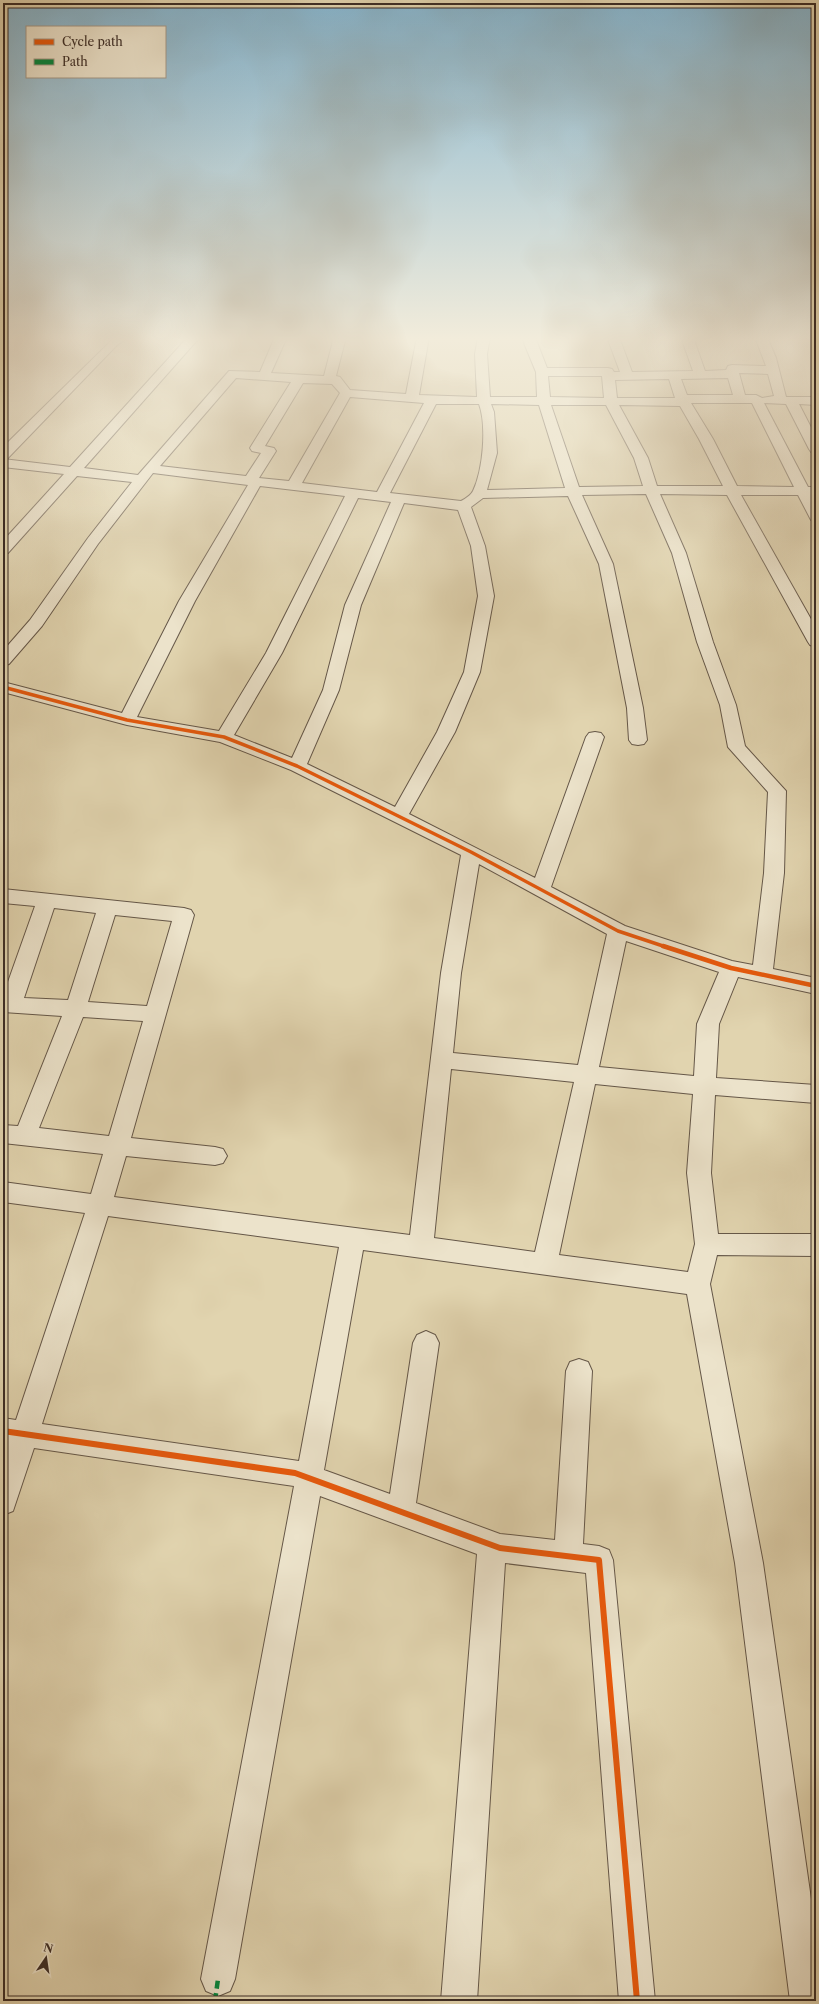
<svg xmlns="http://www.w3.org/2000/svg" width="819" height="2004" font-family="'Libre Caslon Text',serif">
  <rect width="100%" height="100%" fill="#e1d4af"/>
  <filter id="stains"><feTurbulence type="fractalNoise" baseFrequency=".005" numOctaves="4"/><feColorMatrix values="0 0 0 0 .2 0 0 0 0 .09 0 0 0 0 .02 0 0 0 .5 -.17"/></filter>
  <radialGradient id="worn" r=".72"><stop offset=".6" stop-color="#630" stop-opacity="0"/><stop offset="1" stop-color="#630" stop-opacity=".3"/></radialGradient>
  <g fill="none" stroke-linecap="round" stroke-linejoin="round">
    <!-- minor casing -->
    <g stroke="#655748" stroke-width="2">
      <path id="minor" d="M 115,337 L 128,337 L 117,345 L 8,458 L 3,459 L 70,467 L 188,337 L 200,337 L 84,468 L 138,475 L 229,371 L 260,372 L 275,337 L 287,337 L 271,373 L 324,376 L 334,337 L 346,337 L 336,376 L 340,377 L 350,390 L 406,394 L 417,337 L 429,337 L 419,395 L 477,397 L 475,354 L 478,337 L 490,337 L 487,354 L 490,397 L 537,397 L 536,372 L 524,343 L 523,337 L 535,337 L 547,368 L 608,368 L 612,369 L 614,372 L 620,372 L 607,337 L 619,337 L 632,372 L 693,371 L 681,337 L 693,337 L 705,371 L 726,370 L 728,366 L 732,365 L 766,366 L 755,337 L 767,337 L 776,358 L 786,397 L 816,397 L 816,405 L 799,404 L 816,437 L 816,453 L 811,452 L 809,449 L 786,404 L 764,403 L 808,487 L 816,487 L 816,495 L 812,495 L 816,503 L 816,521 L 811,520 L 798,495 L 741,495 L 816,628 L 816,647 L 810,645 L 808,642 L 727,495 L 660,494 L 686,553 L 713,642 L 736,705 L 745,746 L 786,791 L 784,873 L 773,969 L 816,978 L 816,994 L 738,977 L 719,1024 L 716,1078 L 816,1085 L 816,1103 L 715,1095 L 711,1173 L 718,1234 L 816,1234 L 816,1256 L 717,1255 L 710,1284 L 763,1563 L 816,1934 L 816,2001 L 790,2001 L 735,1563 L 687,1294 L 363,1250 L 324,1470 L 390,1494 L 413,1343 L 417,1335 L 426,1331 L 435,1335 L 439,1343 L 416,1503 L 500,1534 L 555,1540 L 566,1371 L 570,1362 L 579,1359 L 588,1362 L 592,1371 L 583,1544 L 599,1546 L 609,1550 L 613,1560 L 655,2001 L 619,2001 L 586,1573 L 505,1563 L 477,2001 L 441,2001 L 477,1554 L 320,1496 L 235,1979 L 230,1991 L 218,1996 L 206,1991 L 201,1979 L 294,1486 L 34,1448 L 13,1511 L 3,1515 L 3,1459 L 8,1445 L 3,1444 L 3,1418 L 16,1420 L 85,1213 L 3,1202 L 3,1182 L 91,1194 L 103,1154 L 3,1143 L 3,1125 L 18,1126 L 62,1016 L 3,1012 L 3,996 L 35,906 L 3,903 L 3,889 L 184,908 L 191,910 L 194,915 L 131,1138 L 215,1147 L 223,1149 L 227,1156 L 223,1163 L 215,1165 L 126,1156 L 114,1197 L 410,1235 L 441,973 L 461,855 L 291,770 L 220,742 L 127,725 L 3,692 L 3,682 L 122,713 L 179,601 L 248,485 L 153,473 L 98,544 L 42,626 L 9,664 L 3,666 L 3,651 L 30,620 L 88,538 L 132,482 L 77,476 L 8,553 L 3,554 L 3,541 L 64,474 L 3,467 L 3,447 ZM 739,373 L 768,374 L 774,396 L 762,398 L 756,395 L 745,395 ZM 548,376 L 602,376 L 604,398 L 550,397 ZM 236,378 L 291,382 L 250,448 L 252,451 L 261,453 L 246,476 L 160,466 ZM 728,378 L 733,395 L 687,395 L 681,379 ZM 669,379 L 675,398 L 617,398 L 615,380 ZM 303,383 L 332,384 L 340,393 L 289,481 L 259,478 L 276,451 L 274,448 L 265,446 ZM 350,397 L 424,403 L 377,492 L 302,483 ZM 691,403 L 752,403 L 794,487 L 737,486 L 713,439 ZM 436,404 L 479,404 C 487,426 483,470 473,491 C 471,495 465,499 461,501 L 390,493 ZM 491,404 L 539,405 L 565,488 L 487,490 L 497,453 L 494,412 ZM 551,405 L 606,405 L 634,458 L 643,486 L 579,487 ZM 619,405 L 680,406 L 699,439 L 723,486 L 657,486 L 648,458 ZM 260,486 L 345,496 L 266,653 L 219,731 L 137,717 L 195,601 ZM 646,494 L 672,553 L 697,642 L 720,705 L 728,747 L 768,792 L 764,873 L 753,965 L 732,961 L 625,926 L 551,887 L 604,737 L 601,733 L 595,732 L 589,733 L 586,737 L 535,878 L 409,814 L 455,732 L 480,672 L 494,596 L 485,546 L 471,507 L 483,498 L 568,496 L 599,564 L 627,708 L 629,740 L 632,744 L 638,745 L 644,744 L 647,740 L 643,708 L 613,564 L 582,495 ZM 358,498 L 391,502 L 345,605 L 323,690 L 292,758 L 234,735 L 282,653 ZM 404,503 L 458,510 L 471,546 L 478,596 L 464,672 L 437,732 L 395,807 L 307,764 L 339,690 L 361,605 ZM 479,864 L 607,934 L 578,1065 L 453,1053 L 461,973 ZM 54,908 L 96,913 L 68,1000 L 24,998 ZM 115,915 L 172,921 L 147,1006 L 88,1002 ZM 626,941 L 719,972 L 697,1024 L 694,1076 L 599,1067 ZM 83,1017 L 143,1021 L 109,1136 L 39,1128 ZM 451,1069 L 574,1082 L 535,1252 L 434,1238 ZM 595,1084 L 693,1094 L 687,1173 L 695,1244 L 688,1272 L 559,1255 ZM 108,1216 L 339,1247 L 299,1461 L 42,1424 Z"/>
    </g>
    <!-- minor -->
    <use href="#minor" fill="#ece3cb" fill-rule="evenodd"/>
    <!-- quiet -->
    <polyline stroke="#00873e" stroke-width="4.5" stroke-dasharray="8 4.5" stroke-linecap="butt" points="215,2001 218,1979"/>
    <!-- cycleway-far2 casing -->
    <g stroke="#ece3cb" stroke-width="5.5">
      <polyline id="cycleway-far2" points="3,687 127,720 224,737 297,766 471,852 618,931 666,947"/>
    </g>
    <!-- cycleway-far1 casing -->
    <g stroke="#ece3cb" stroke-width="7">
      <polyline id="cycleway-far1" points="663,946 731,968 816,986"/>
    </g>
    <!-- cycleway casing -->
    <g stroke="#ece3cb" stroke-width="8">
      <polyline id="cycleway" points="3,1431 295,1473 500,1548 599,1560 637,2001"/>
    </g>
    <!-- cycleway-far2 -->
    <use href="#cycleway-far2" stroke="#e8590c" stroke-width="3.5"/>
    <!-- cycleway-far1 -->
    <use href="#cycleway-far1" stroke="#e8590c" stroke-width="4.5"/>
    <!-- cycleway -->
    <use href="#cycleway" stroke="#e8590c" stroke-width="6"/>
  </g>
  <!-- sky -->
  <linearGradient id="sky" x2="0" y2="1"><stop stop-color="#86b6d0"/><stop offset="0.55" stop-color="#f2ecdb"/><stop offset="1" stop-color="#f2ecdb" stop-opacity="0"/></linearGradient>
  <rect width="819" height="617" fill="url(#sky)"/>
  <!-- margin -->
  <rect width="819" height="2004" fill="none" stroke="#e1d4af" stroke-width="16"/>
  <rect x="4" y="4" width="811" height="1996" fill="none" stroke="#3c2d26" stroke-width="2"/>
  <rect x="8" y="8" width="803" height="1988" fill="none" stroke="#3c2d26"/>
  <!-- legend -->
  <rect x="26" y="26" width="140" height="52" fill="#ece3cb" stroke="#a69a89"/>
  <rect x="34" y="39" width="20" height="6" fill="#e8590c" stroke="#a69a89"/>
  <text x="62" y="46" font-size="12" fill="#3c2d26">Cycle path</text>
  <rect x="34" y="59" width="20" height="6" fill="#00873e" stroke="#a69a89"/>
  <text x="62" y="66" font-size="12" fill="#3c2d26">Path</text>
  <!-- north arrow -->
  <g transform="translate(46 1958) rotate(13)" stroke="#ece3cb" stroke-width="3" paint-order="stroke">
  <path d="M0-3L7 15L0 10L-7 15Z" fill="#3c2d26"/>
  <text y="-6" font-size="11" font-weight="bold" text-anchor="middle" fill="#3c2d26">N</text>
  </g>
  <rect width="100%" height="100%" filter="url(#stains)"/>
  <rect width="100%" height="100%" fill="url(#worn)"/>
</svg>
